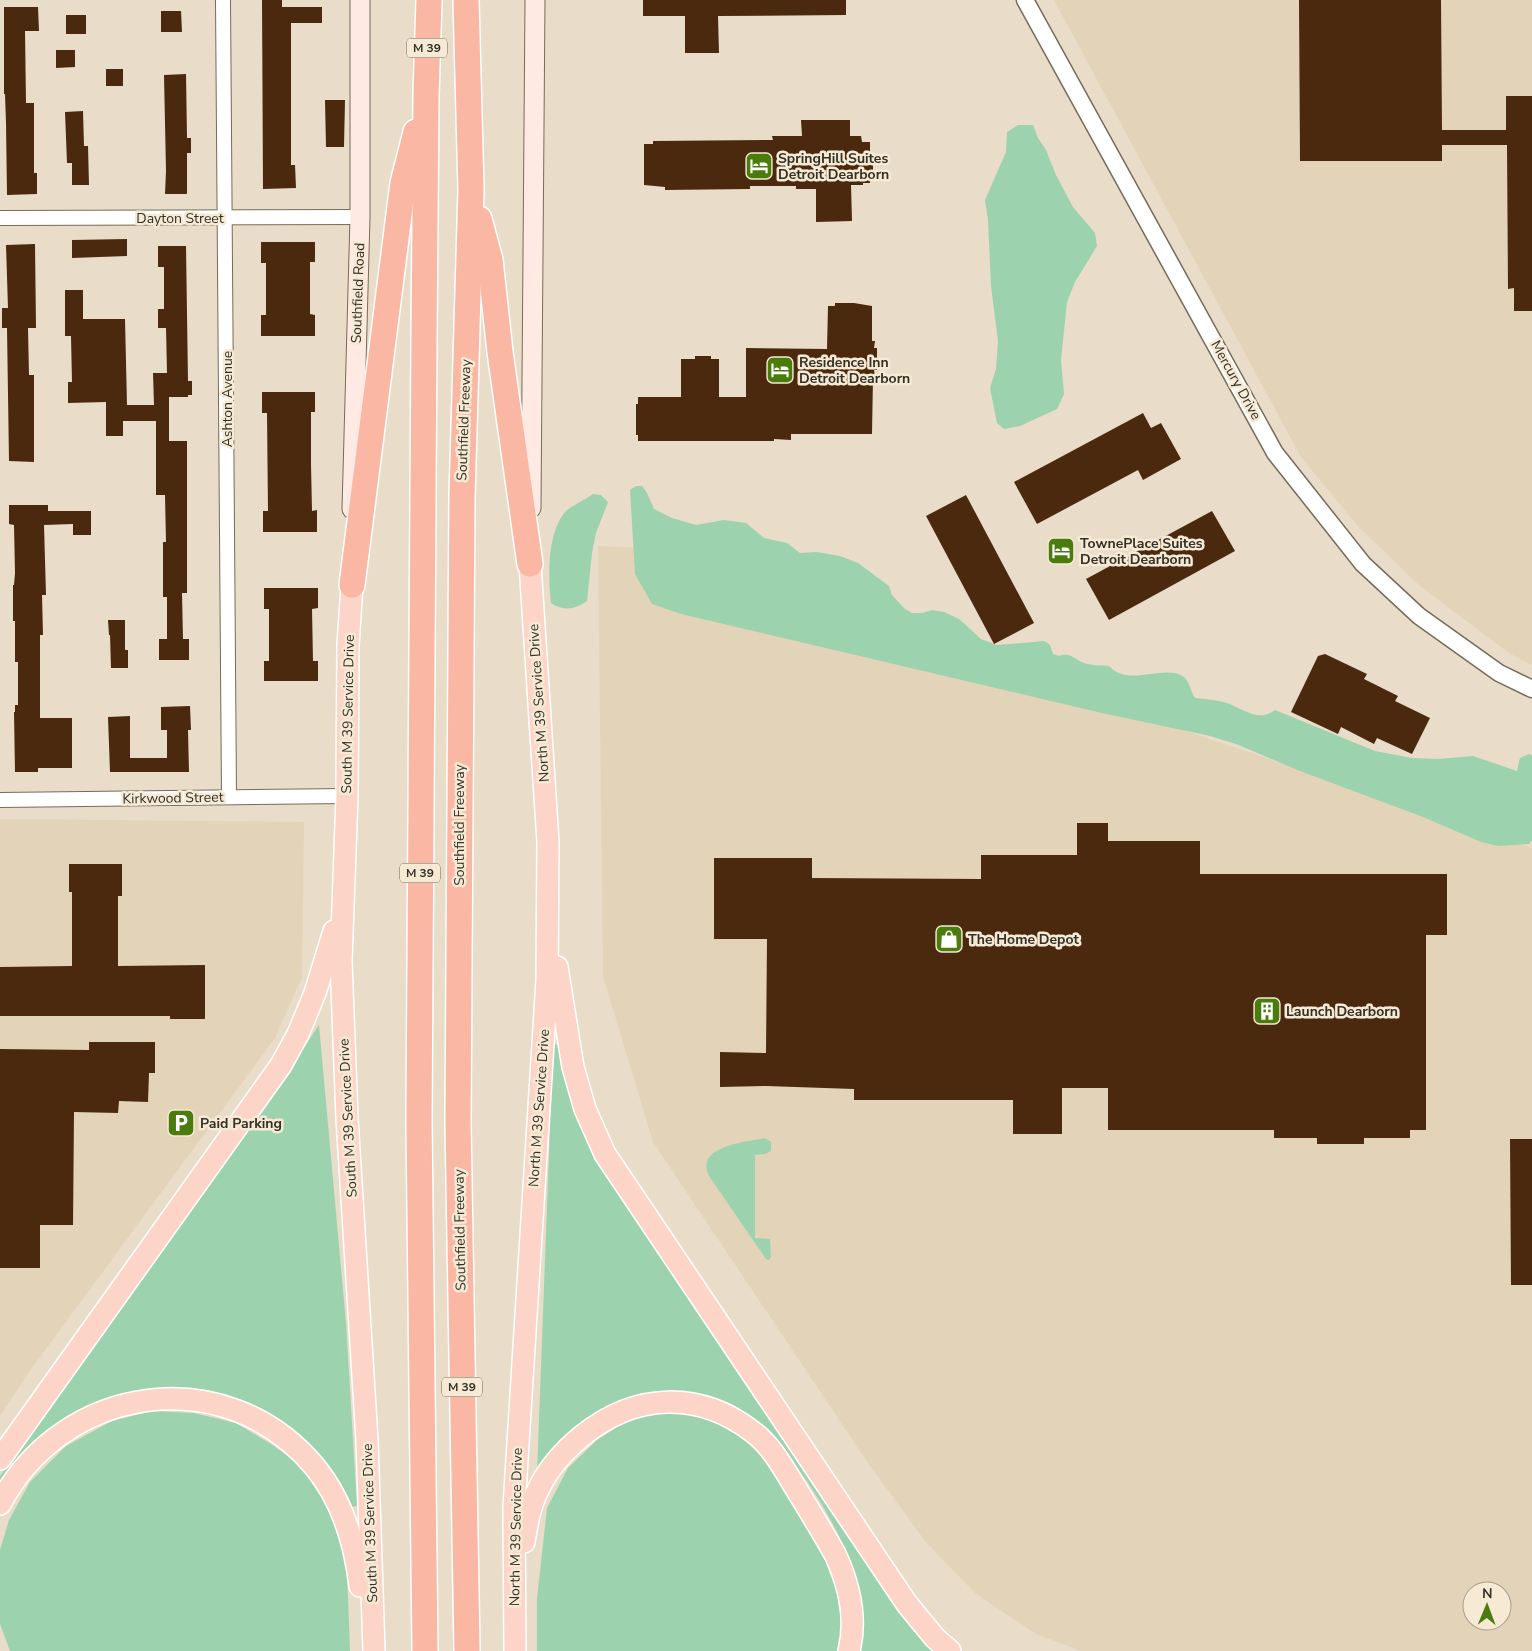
<svg xmlns="http://www.w3.org/2000/svg" width="1532" height="1651" font-family="'Nunito Sans',sans-serif">
  <rect width="100%" height="100%" fill="#e9dcc8"/>
  <!-- built -->
  <g fill="#e3d3b8" fill-rule="evenodd">
    <polygon points="1054,0 1532,0 1532,665 1509,653 1420,586 1359,527 1301,457"/>
    <path d="M 598,546 L 645,548 L 1532,848 L 1532,1651 L 1081,1651 L 1036,1634 L 975,1593 L 926,1542 L 870,1466 L 653,1142 L 603,976 ZM 1472,1591 L 1502,1591 L 1502,1621 L 1472,1621 Z"/>
    <polygon points="0,819 304,822 302,977 275,1038 26,1376 0,1416"/>
  </g>
  <!-- green -->
  <g fill="#9cd3ae">
    <polygon points="1018,125 1033,125 1038,138 1046,150 1056,175 1073,207 1095,233 1097,246 1075,282 1067,302 1061,360 1064,394 1057,409 1020,426 1004,429 997,423 990,388 996,369 998,341 991,286 988,220 985,200 1006,152 1007,132"/>
    <path d="M 636,486 L 642,486 L 647,493 L 654,509 L 672,518 L 696,525 L 724,520 L 746,523 L 764,538 L 787,543 L 800,553 L 817,552 L 840,556 L 858,563 L 889,586 L 892,595 L 905,609 L 912,613 L 922,613 L 932,610 L 944,612 L 959,619 L 981,639 L 997,645 L 1044,641 L 1050,645 L 1053,654 L 1059,656 C 1072,651 1076,662 1088,664 C 1095,666 1102,665 1109,666 C 1128,688 1166,663 1184,677 C 1189,681 1191,692 1195,698 C 1205,699 1217,700 1227,703 C 1244,709 1258,723 1275,710 L 1375,751 L 1412,758 L 1438,759 L 1473,756 L 1517,771 L 1520,758 L 1529,754 L 1532,755 L 1532,840 L 1529,844 L 1498,846 L 1481,842 L 1423,817 L 1300,771 L 1236,744 L 1210,736 L 1102,713 L 681,614 L 652,604 L 635,574 L 630,490 Z"/>
    <path d="M 593,494 L 601,495 L 608,502 L 596,533 L 592,553 L 587,601 C 575,610 562,611 551,603 C 548,576 547,532 566,511 C 573,505 585,500 593,494 Z"/>
    <path d="M 319,1025 L 346,1323 L 357,1506 L 352,1507 C 338,1475 316,1450 289,1429 C 281,1423 273,1416 264,1411 C 206,1382 131,1380 75,1414 C 45,1433 23,1462 0,1489 L 0,1476 L 232,1154 Z"/>
    <path d="M 560,1044 L 570,1085 L 943,1651 L 861,1651 C 862,1636 865,1621 862,1606 C 854,1552 817,1491 783,1449 C 775,1440 767,1429 757,1421 C 727,1396 693,1388 655,1393 C 649,1393 642,1393 636,1395 C 616,1402 596,1412 580,1426 C 565,1438 551,1459 537,1474 L 553,1045 Z"/>
    <path d="M 765,1138 L 771,1142 L 771,1151 L 765,1154 L 755,1155 L 755,1238 L 770,1239 L 771,1257 L 769,1260 L 766,1259 L 709,1176 C 694,1146 746,1142 765,1138 Z"/>
    <polygon points="152,1411 194,1413 236,1423 271,1444 299,1464 322,1498 339,1532 347,1571 350,1651 10,1651 0,1624 0,1550 9,1520 30,1482 66,1446 112,1421"/>
    <polygon points="656,1412 697,1414 723,1425 748,1441 771,1468 793,1500 825,1560 837,1593 842,1628 837,1651 537,1651 537,1599 547,1508 568,1468 597,1440 625,1422"/>
  </g>
  <!-- building -->
  <g fill="#4b290e">
    <polygon points="262,0 282,0 282,7 322,7 322,23 291,23 291,165 295,165 296,188 263,189"/>
    <polygon points="643,0 846,0 846,15 718,16 719,53 685,53 685,16 643,16"/>
    <polygon points="1299,0 1441,0 1442,130 1506,130 1506,96 1532,96 1532,311 1514,311 1514,288 1508,289 1507,145 1442,145 1442,161 1300,161"/>
    <polygon points="4,7 38,7 39,31 25,31 26,103 34,103 34,173 37,173 37,194 7,195 6,123 5,94 4,94"/>
    <polygon points="161,11 181,11 182,32 161,32"/>
    <rect x="66" y="15" width="20" height="19"/>
    <polygon points="56,50 75,50 75,67 56,68"/>
    <rect x="106" y="69" width="17" height="17"/>
    <polygon points="186,74 187,138 191,138 191,153 187,153 187,194 165,194 166,171 164,75"/>
    <polygon points="325,100 345,100 344,147 326,147"/>
    <polygon points="83,111 84,146 88,146 89,185 72,185 72,163 67,163 65,112"/>
    <polygon points="801,120 850,120 850,136 861,136 862,142 870,142 870,159 873,159 873,173 870,173 870,183 863,183 863,185 851,185 852,221 816,222 816,189 796,189 796,186 750,186 750,189 665,190 665,187 644,185 644,144 653,144 653,141 773,140 772,136 802,136"/>
    <polygon points="127,239 127,256 72,258 72,240"/>
    <polygon points="261,242 315,242 315,262 310,262 310,314 315,315 315,336 261,336 261,315 266,315 266,263 261,263"/>
    <polygon points="35,244 36,328 28,328 29,375 34,375 34,462 9,461 7,328 2,328 2,308 8,308 6,245"/>
    <polygon points="158,246 186,246 188,381 192,381 192,395 188,395 188,397 169,397 169,441 187,441 187,593 182,593 183,639 189,639 189,660 159,660 159,639 167,639 167,597 163,597 163,542 166,542 165,495 156,495 156,421 123,421 123,436 106,436 106,402 68,403 68,382 72,382 71,336 65,336 65,290 83,290 83,319 125,319 127,405 154,405 153,373 167,373 166,328 158,328 158,309 164,309 164,267 158,267"/>
    <polygon points="835,303 854,303 872,306 872,341 875,341 874,348 877,348 877,370 874,370 875,377 873,377 872,434 791,434 791,440 774,439 774,441 638,441 638,435 636,435 636,404 638,404 638,397 681,397 681,359 695,359 695,356 711,356 711,359 719,359 719,397 746,397 746,348 827,349 828,306 835,306"/>
    <polygon points="262,392 315,392 315,412 311,412 311,464 312,511 317,510 317,532 263,532 263,511 268,511 267,413 262,413"/>
    <polygon points="1143,413 1151,428 1161,423 1181,459 1143,480 1138,470 1037,524 1014,482"/>
    <polygon points="966,495 1034,623 994,644 926,516"/>
    <polygon points="9,505 48,505 48,511 91,511 91,535 73,535 73,524 44,525 46,595 42,595 43,635 40,635 40,718 72,718 72,768 38,768 38,772 15,772 14,712 15,712 15,705 18,705 18,662 15,662 15,621 13,621 13,585 14,585 15,573 14,525 9,524"/>
    <polygon points="1212,511 1235,551 1109,620 1086,579"/>
    <polygon points="264,588 318,588 318,608 312,609 313,661 318,661 318,681 264,681 264,661 269,661 269,609 264,609"/>
    <polygon points="108,620 125,620 125,650 128,650 128,668 111,668 110,635 109,635"/>
    <polygon points="1325,654 1367,674 1364,679 1398,696 1395,701 1430,718 1412,754 1377,738 1374,744 1341,727 1338,734 1291,712 1318,656"/>
    <polygon points="190,706 191,730 188,730 189,772 110,772 108,717 130,716 130,758 167,758 167,730 161,730 161,707"/>
    <polygon points="1077,823 1108,823 1108,841 1200,841 1200,874 1447,874 1447,935 1426,935 1426,1130 1410,1130 1410,1138 1364,1138 1364,1144 1317,1144 1317,1138 1274,1138 1274,1130 1108,1130 1108,1088 1062,1088 1062,1134 1013,1134 1013,1100 854,1100 854,1089 766,1086 720,1087 720,1052 766,1053 767,939 714,939 714,858 812,858 812,878 981,879 981,855 1077,855"/>
    <polygon points="69,864 122,864 122,896 118,896 118,966 205,965 205,1019 170,1019 170,1016 0,1016 0,967 72,966 72,892 69,892"/>
    <polygon points="89,1042 155,1042 155,1073 149,1073 148,1102 119,1101 118,1113 74,1112 73,1225 40,1225 40,1268 0,1268 0,1049 89,1050"/>
    <polygon points="1510,1139 1532,1139 1532,1285 1511,1285"/>
  </g>
  <g fill="none" stroke-linecap="round" stroke-linejoin="round">
    <!-- minor casing -->
    <g stroke="#766c5a" stroke-width="16">
      <g id="minor">
        <polyline points="223,0 229,797"/>
        <polyline points="0,218 360,217"/>
        <polyline points="0,800 347,796"/>
      </g>
    </g>
    <!-- tertiary casing -->
    <g stroke="#766c5a" stroke-width="19">
      <polyline id="tertiary" points="1025,0 1275,453 1363,564 1419,616 1499,673 1532,689"/>
    </g>
    <!-- secondary casing -->
    <g stroke="#766c5a" stroke-width="21">
      <g id="secondary">
        <polyline points="531,508 535,0"/>
        <polyline points="352,509 360,217 360,0"/>
      </g>
    </g>
    <!-- primary casing -->
    <g stroke="#fff" stroke-width="24">
      <g id="primary">
        <polyline points="352,585 348,645 347,796 341,961 347,1118 367,1440 374,1651"/>
        <polyline points="557,967 573,1067 585,1109 605,1154 907,1604 935,1638 950,1651"/>
        <polyline points="0,1459 281,1065 298,1034 315,993 334,931"/>
        <path d="M 0,1504 C 63,1384 226,1360 315,1467 C 342,1500 355,1543 360,1586"/>
        <path d="M 524,1542 C 527,1523 530,1505 539,1488 C 549,1467 565,1450 582,1436 C 635,1393 698,1390 753,1432 C 773,1447 785,1471 798,1492 C 811,1513 823,1533 835,1554 C 849,1584 857,1618 849,1651"/>
        <polyline points="515,1651 514,1507 547,980 548,842 530,564"/>
      </g>
    </g>
    <!-- motorway casing -->
    <g stroke="#fff" stroke-width="28">
      <g id="motorway">
        <polyline points="466,0 471,190 462,497 458,1122 467,1651"/>
        <polyline points="479,219 490,260 500,352 530,564"/>
        <polyline points="352,585 403,183 416,132"/>
        <polyline points="425,1651 419,1121 424,338 426,96 429,0"/>
      </g>
    </g>
    <!-- minor -->
    <use href="#minor" stroke="#fff" stroke-width="14"/>
    <!-- tertiary -->
    <use href="#tertiary" stroke="#fff" stroke-width="16"/>
    <!-- secondary -->
    <use href="#secondary" stroke="#fee9e3" stroke-width="19"/>
    <!-- primary -->
    <use href="#primary" stroke="#fcd4c8" stroke-width="21"/>
    <!-- motorway -->
    <use href="#motorway" stroke="#fab7a3" stroke-width="25"/>
  </g>
  <!-- icons -->
  <defs>
    <g id="hotel-square" transform="scale(1.4375)"><rect x="-9" y="-9" width="18" height="18" rx="4" fill="#497c0c" stroke="#f6ead5"/><path d="M-6-4.5h1.5V1H6V5H4.5V3h-9V5H-6ZM-4 0a1.8 1.8 0 1 1 3.6 0ZM.5 0V-2.5h3Q6-2.5 6 0Z" fill="#fff"/></g>
    <g id="shop-square" transform="scale(1.4375)"><rect x="-9" y="-9" width="18" height="18" rx="4" fill="#497c0c" stroke="#f6ead5"/><path d="M-5-2.5h2.3a2.7 3.5 0 0 1 5.4 0H5L5.5 6h-11ZM-1.5-2.5h3a1.5 2.3 0 0 0-3 0Z" fill="#fff"/></g>
    <g id="building-square" transform="scale(1.4375)"><rect x="-9" y="-9" width="18" height="18" rx="4" fill="#497c0c" stroke="#f6ead5"/><path d="M-4-6H4V6H1V3H-1V6H-4ZM-2.5-4.3h1.7v1.8h-1.7ZM.8-4.3h1.7v1.8H.8ZM-2.5-1h1.7V.8h-1.7ZM.8-1h1.7V.8H.8Z" fill="#fff"/></g>
    <g id="parking-square" transform="scale(1.4375)"><rect x="-9" y="-9" width="18" height="18" rx="4" fill="#497c0c" stroke="#f6ead5"/><path d="M-3.5-5.5H1a3.5 3.5 0 0 1 0 7H-1V5.5H-3.5ZM-1-3.4V-.6H.8a1.4 1.4 0 0 0 0-2.8Z" fill="#fff"/></g>
  </defs>
  <g fill-rule="evenodd">
    <use href="#hotel-square" x="759" y="166"/>
    <use href="#hotel-square" x="780" y="370"/>
    <use href="#hotel-square" x="1061" y="551"/>
    <use href="#shop-square" x="949" y="939"/>
    <use href="#building-square" x="1267" y="1011"/>
    <use href="#parking-square" x="181" y="1123"/>
  </g>
  <g text-anchor="middle" dominant-baseline="central" stroke-width="5" stroke-linejoin="round" paint-order="stroke">
    <!-- shield labels -->
    <g fill="#f6ead5" stroke="#6e675b" stroke-width="1">
      <rect x="407" y="38.5" width="40" height="19" rx="4"/>
      <rect x="400" y="863.5" width="40" height="19" rx="4"/>
      <rect x="442" y="1377.5" width="40" height="19" rx="4"/>
    </g>
    <g font-size="12" font-weight="bold" fill="#342f27">
      <text x="427" y="48">M 39</text>
      <text x="420" y="873">M 39</text>
      <text x="462" y="1387">M 39</text>
    </g>
    <!-- poi labels -->
    <g font-size="14" font-weight="bold" fill="#342f27" stroke="#f6ead5" text-anchor="start">
      <text x="778" y="158">SpringHill Suites<tspan x="778" dy="16">Detroit Dearborn</tspan></text>
      <text x="799" y="362">Residence Inn<tspan x="799" dy="16">Detroit Dearborn</tspan></text>
      <text x="1080" y="543">TownePlace Suites<tspan x="1080" dy="16">Detroit Dearborn</tspan></text>
      <text x="968" y="939">The Home Depot</text>
      <text x="1286" y="1011">Launch Dearborn</text>
      <text x="200" y="1123">Paid Parking</text>
    </g>
    <!-- street labels -->
    <g font-size="14" fill="#342f27" stroke="#f6ead5">
      <text x="180" y="218">Dayton Street</text>
      <text transform="translate(358 293) rotate(-88)">Southfield Road</text>
      <text transform="translate(1236 380) rotate(61)">Mercury Drive</text>
      <text transform="translate(227 399) rotate(-90)">Ashton Avenue</text>
      <text transform="translate(464 420) rotate(-88)">Southfield Freeway</text>
      <text transform="translate(539 703) rotate(-94)">North M 39 Service Drive</text>
      <text transform="translate(348 714) rotate(-89)">South M 39 Service Drive</text>
      <text transform="translate(173 798) rotate(-1)">Kirkwood Street</text>
      <text transform="translate(459 825) rotate(-90)">Southfield Freeway</text>
      <text transform="translate(539 1108) rotate(-86)">North M 39 Service Drive</text>
      <text transform="translate(348 1118) rotate(-93)">South M 39 Service Drive</text>
      <text transform="translate(460 1230) rotate(-91)">Southfield Freeway</text>
      <text transform="translate(370 1523) rotate(-92)">South M 39 Service Drive</text>
      <text transform="translate(516 1527) rotate(-89)">North M 39 Service Drive</text>
    </g>
  </g>
  <!-- north arrow -->
  <g transform="translate(1487 1606) rotate(1)"><circle r="24" fill="#f6ead5" stroke="#a89f8f"/>
  <path d="M0-4L9 19L0 12L-9 19Z" fill="#497c0c"/>
  <text y="-8" font-size="14" font-weight="bold" text-anchor="middle" fill="#342f27">N</text>
  </g>
</svg>
